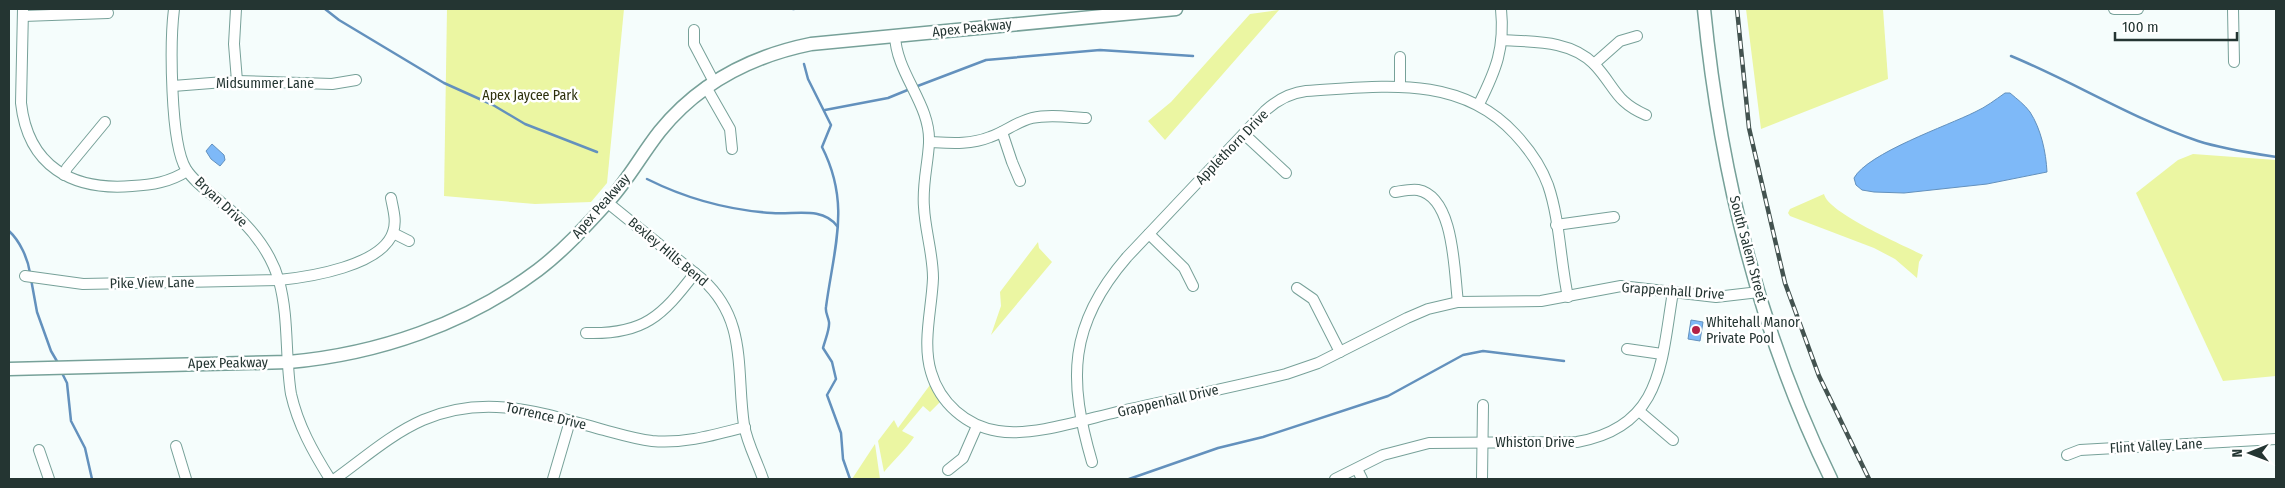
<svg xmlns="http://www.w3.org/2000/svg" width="2285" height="488" font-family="'Fira Sans Condensed',sans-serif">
  <rect width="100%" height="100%" fill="#f5fdfc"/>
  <!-- green -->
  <g fill="#ebf6a2">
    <polygon points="447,9 624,9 607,183 591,202 535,204 444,196"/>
    <polygon points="1746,9 1883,9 1888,79 1761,129"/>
    <polygon points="1279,10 1165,140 1148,121 1171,102 1250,14"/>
    <polygon points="2193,154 2276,160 2276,376 2223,381 2136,193 2178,160"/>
    <path d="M 1824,194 C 1828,213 1903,245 1923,255 L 1919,262 L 1917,278 L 1895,259 L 1874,248 L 1790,216 L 1788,213 L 1790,209 Z"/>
    <polygon points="1038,242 1039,248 1052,262 991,335 1001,306 1000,292"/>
    <path d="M 930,385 L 940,402 L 930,412 L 923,406 L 902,431 L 914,437 C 907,448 893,461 884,472 L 878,441 L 894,420 L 898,428 Z"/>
    <polygon points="875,444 880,479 852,479"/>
  </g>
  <!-- water -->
  <g fill="#7eb9f8" stroke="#6391bd">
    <path d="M 2005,93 L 2010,93 C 2017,99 2025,105 2030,112 C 2041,129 2046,152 2047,172 L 1987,184 L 1904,193 L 1874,192 L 1862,190 L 1856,185 L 1854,178 C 1868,153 1947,126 1975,112 C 1986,107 1995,100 2005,93 Z"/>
    <polygon points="212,144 224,155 225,160 220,166 211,159 206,151"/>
    <polygon points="1691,320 1703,322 1700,341 1688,339"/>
  </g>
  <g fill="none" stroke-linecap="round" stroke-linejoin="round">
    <!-- stream -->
    <g stroke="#6391bd" stroke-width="2.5">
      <polyline points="325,9 339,20 444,83 493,105 525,124 597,152"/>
      <polyline points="793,9 794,9"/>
      <path d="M 2011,56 C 2074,82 2133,119 2198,141 C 2223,149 2250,153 2276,157"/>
      <path d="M 804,64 L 808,79 L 831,125 L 822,147 C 851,204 834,247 826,307 C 825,312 828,316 829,322 C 830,329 825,340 823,348 L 832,362 L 836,379 L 827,395 L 841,433 L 843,459 L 850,479"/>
      <polyline points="915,87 986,60 1100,50 1193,56"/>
      <polyline points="825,110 888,98 910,89"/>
      <path d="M 647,179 C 687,199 727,210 772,213 C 794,215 822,206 837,226"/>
      <path d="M 9,231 C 20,241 28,259 30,273"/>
      <polyline points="31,279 37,312 51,351 58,363"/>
      <polyline points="62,373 67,383 71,421 85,448 92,479"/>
      <polyline points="1129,479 1218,448 1263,437 1388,396 1463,355 1483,351 1564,361"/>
    </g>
    <!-- minor casing -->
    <g stroke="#77a199" stroke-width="12">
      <g id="minor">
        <path d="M 23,9 L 21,103 C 28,166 72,191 132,186 C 152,185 170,182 187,171"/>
        <path d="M 174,9 C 170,41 170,143 186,169 C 194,182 210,193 222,203 C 247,223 270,249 279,281 C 289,317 285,357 291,394 C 298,425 313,452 330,479"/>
        <polyline points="236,9 234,44 237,81"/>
        <polyline points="2114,9 2138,9"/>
        <polyline points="2233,9 2234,62"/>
        <polyline points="23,16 108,13"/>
        <polyline points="694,30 694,44 714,82"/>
        <path d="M 895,35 C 896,74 931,104 929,143 C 928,164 922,185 924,207 C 925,230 933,254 933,278 C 932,308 922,342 931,372 C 940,403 966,426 998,431 C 1031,437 1083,420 1117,412 C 1173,399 1230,388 1286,374 L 1318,363 L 1407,318 L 1428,309 L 1458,302 L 1541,301 L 1621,286 L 1716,297 L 1759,292"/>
        <path d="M 1502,40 C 1534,42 1570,40 1594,64 C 1615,86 1615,102 1646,115"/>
        <polyline points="1400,57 1400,87"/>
        <polyline points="1594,64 1620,41 1637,36"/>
        <polyline points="173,86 237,81 332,84 356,80"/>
        <polyline points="706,87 730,129 732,149"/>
        <path d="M 1479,104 C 1496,70 1505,48 1501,9"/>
        <polyline points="1002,132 1012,162 1020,181"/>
        <polyline points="1244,134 1286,173"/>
        <path d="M 929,142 C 950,143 970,145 990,137 C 1005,132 1016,122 1032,118 C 1049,114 1068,117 1086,118"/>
        <polyline points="64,175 67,168 105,122"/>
        <path d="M 1395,192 C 1402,191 1411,189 1418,190 C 1455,197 1454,273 1458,302"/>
        <path d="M 608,203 L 702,279 C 748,320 736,371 744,425 C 747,443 757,461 763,479"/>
        <polyline points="1556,225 1614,217"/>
        <polyline points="393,233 409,241"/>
        <polyline points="1149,234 1184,268 1193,286"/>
        <path d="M 25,276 L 83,284 L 279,280 C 309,277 382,266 393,232 C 397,221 393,209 391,198"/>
        <polyline points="1297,288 1313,299 1340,352"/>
        <path d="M 586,333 C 644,335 662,316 695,273"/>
        <polyline points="1627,349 1662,354"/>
        <polyline points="1639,411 1673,440"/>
        <polyline points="176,446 186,479"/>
        <polyline points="39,450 49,479"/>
        <polyline points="2067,455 2080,450 2276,439"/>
        <path d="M 1092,462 C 1068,380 1068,325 1127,257 L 1265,111 C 1277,100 1289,93 1306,91 C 1380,87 1459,73 1515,134 C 1529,149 1541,166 1548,185 C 1560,220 1560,260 1568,297"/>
        <polyline points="1357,469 1362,479"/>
        <polyline points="948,470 963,458 977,426"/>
        <path d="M 335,479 C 363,459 391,434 423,420 C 487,393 541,413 604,430 C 619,434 635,439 652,441 C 684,444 714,435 745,427"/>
        <polyline points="553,479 570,421"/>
        <path d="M 1335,479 L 1383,455 L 1429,443 L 1577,442 C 1663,427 1661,362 1673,292"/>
        <polyline points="1482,479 1483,405"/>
      </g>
    </g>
    <!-- major casing -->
    <g stroke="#77a199" stroke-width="15">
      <g id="major">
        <path d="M 1704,9 C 1720,171 1759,332 1831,479"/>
        <path d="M 9,369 L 289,362 C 378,354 466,324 538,270 C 563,251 585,227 606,204 C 627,182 641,155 660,131 C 699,83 752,56 811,44 L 1176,9"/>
      </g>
    </g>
    <!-- minor -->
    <use href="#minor" stroke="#fff" stroke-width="10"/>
    <!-- major -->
    <use href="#major" stroke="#fff" stroke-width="12"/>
    <!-- rail casing -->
    <g stroke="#435350" stroke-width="4.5">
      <polyline id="rail" points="1737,9 1749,128 1785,283 1819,376 1869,479"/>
    </g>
    <!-- rail -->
    <use href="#rail" stroke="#fff" stroke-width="2.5" stroke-dasharray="8" stroke-linecap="butt"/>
  </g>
  <!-- markers -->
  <circle fill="#b32148" stroke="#fff" stroke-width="2" cx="1696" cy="330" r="5"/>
  <g text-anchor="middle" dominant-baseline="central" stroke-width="5" stroke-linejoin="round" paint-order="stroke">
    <!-- street labels -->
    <g font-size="14" fill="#243532" stroke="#fff">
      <text transform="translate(972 28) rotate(-6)">Apex Peakway</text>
      <text x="265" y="83">Midsummer Lane</text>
      <text transform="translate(1232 147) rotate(-46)">Applethorn Drive</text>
      <text transform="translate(221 202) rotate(43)">Bryan Drive</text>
      <text transform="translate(601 206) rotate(-49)">Apex Peakway</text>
      <text transform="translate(1748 249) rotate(75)">South Salem Street</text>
      <text transform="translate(668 252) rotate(40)">Bexley Hills Bend</text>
      <text transform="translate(152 283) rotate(-1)">Pike View Lane</text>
      <text transform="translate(1673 291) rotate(4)">Grappenhall Drive</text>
      <text transform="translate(228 363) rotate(-1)">Apex Peakway</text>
      <text transform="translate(1168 401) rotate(-13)">Grappenhall Drive</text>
      <text transform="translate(546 416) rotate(13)">Torrence Drive</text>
      <text x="1535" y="442">Whiston Drive</text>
      <text transform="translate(2156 446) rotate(-3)">Flint Valley Lane</text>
    </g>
    <!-- park labels -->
    <g font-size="14" fill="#2c300b" stroke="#fff">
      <text x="530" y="95">Apex Jaycee Park</text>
    </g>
    <!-- poi labels -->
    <g font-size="14" fill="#243532" stroke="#fff" text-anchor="start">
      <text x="1706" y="322">Whitehall Manor<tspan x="1706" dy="16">Private Pool</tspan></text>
    </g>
  </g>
  <!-- border -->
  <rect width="2285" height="488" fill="none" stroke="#243532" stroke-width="20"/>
  <!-- north arrow -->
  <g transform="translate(2250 453) rotate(269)" stroke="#ffffff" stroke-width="4" paint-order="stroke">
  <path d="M0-4L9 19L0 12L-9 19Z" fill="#243532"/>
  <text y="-8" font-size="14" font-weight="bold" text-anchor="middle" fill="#243532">N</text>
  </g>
  <!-- scale -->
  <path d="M2115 32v8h122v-8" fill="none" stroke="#243532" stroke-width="2.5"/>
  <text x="2122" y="32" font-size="15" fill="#243532" stroke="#ffffff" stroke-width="4" paint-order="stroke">100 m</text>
</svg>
